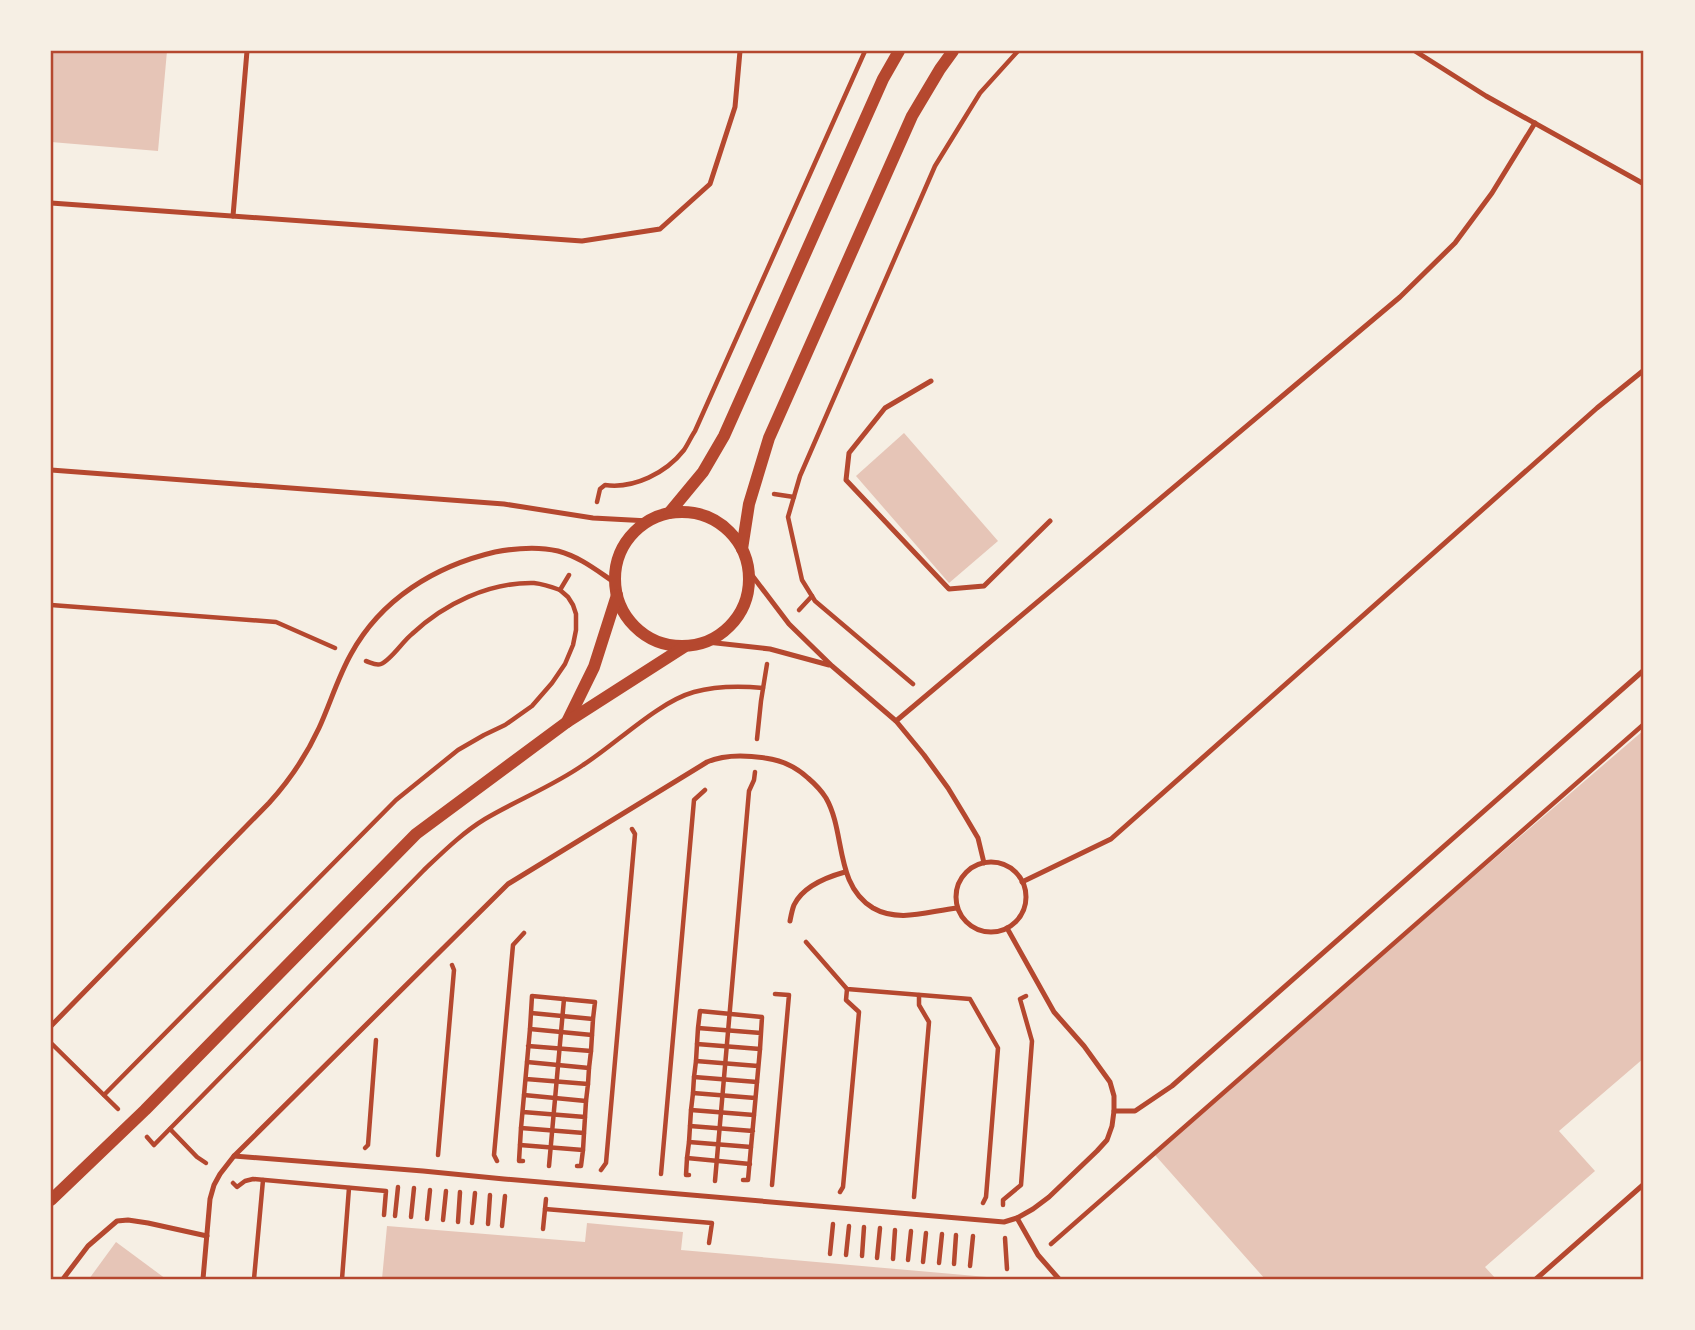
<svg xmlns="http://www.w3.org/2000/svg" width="1695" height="1330" font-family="Inter,sans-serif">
  <rect width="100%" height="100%" fill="#f6efe4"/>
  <!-- building -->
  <g fill="#e6c5b7">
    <polygon points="51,51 167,51 158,151 51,142"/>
    <polygon points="904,433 998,541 949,583 856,476"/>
    <polygon points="1644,730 1644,1058 1559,1131 1595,1171 1485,1267 1496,1279 1265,1279 1155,1155 1395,944"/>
    <polygon points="587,1223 683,1232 681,1250 987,1277 986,1279 382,1279 387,1226 585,1242"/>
    <polygon points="116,1242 166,1279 89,1279"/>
  </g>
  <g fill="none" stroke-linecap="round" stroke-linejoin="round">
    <!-- path -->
    <g stroke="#b5482f" stroke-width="4.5">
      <polyline points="774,494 794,497"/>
      <path d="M 597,502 L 600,489 L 605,485 C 634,489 666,473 684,450 C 688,444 691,437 695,431 L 865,51"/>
      <polyline points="51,605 276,622 335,648"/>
      <polyline points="799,610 812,596"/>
      <path d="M 366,661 C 372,663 376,666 381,664 C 391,660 403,641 412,634 C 444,604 489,582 534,583 C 543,584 552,587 560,590 L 569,575"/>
      <polyline points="913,684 815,601 802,580 788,517 800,476 935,166 980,93 1018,51"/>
      <polyline points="757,739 761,701 767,664"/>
      <polyline points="806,942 847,989 970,999 998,1048 986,1197 983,1203"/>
      <polyline points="531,1013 593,1019 592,1035 530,1029 532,996 595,1002 593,1019"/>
      <polyline points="698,1028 700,1011 762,1017 760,1049 697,1044 698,1028 761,1033"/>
      <polyline points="52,1044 118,1109"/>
      <polyline points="528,1046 591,1051 589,1068 527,1062 530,1029"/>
      <polyline points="591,1051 592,1035"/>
      <polyline points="696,1061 697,1044"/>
      <polyline points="758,1066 696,1061 694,1077 757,1082 760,1049"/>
      <polyline points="526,1079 588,1084 586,1101 524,1095 527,1062"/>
      <polyline points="588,1084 589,1068"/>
      <polyline points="693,1093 694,1077"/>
      <polyline points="104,1095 396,800 458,750 484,735 505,725 532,706 552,683 565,664 573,645 576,630 576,614 573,605 568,597 560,590"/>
      <polyline points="755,1098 693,1093 691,1110 754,1115 757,1082"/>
      <polyline points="523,1112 585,1117 584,1133 521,1128 524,1095"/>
      <polyline points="585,1117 586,1101"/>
      <polyline points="690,1126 691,1110"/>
      <polyline points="521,1128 519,1161 523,1161"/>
      <polyline points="170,1129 197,1157 206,1163"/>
      <polyline points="753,1131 690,1126 689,1142 751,1147 754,1115"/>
      <path d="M 147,1137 L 154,1145 L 424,870 C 443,852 462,833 485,819 C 517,800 553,786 583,765 C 616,744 658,702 694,692 C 716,686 741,686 763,688"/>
      <polyline points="520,1145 583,1150 581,1166 577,1166"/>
      <polyline points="365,1148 368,1145 376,1040"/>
      <polyline points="583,1150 584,1133"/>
      <polyline points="438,1155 454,970 452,965"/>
      <polyline points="687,1158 689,1142"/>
      <polyline points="497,1161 494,1155 513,945 524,933"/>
      <polyline points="549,1166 564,999"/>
      <polyline points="601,1170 606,1163 635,834 632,829"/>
      <polyline points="661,1174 694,800 705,790"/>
      <polyline points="689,1175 686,1175 687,1158 750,1164"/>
      <polyline points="743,1180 748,1180 751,1147"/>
      <polyline points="715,1181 749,791 754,780 755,772"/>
      <polyline points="233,1183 237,1187 245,1181 253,1179 386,1191 384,1215"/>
      <polyline points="772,1185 789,995 775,994"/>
      <polyline points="840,1192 843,1187 859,1012 846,1000 847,989"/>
      <polyline points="914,1197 929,1022 919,1005 919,995"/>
      <polyline points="1003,1205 1003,1200 1021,1185 1032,1041 1020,999 1026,996"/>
      <polyline points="545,1209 546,1199"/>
      <polyline points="395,1216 398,1187"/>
      <polyline points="411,1217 414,1188"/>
      <polyline points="427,1219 430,1190"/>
      <polyline points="443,1220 446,1191"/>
      <polyline points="458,1222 460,1192"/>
      <polyline points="472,1223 475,1193"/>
      <polyline points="488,1224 490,1195"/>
      <polyline points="502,1226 505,1196"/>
      <polyline points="543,1229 545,1209 712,1223 709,1243"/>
      <polyline points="1005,1238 1007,1269"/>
      <polyline points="1051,1244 1644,724"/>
      <polyline points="830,1254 833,1224"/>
      <polyline points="846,1255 849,1226"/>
      <polyline points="862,1256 864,1227"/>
      <polyline points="877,1258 880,1228"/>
      <polyline points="893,1259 895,1230"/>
      <polyline points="908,1260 911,1231"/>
      <polyline points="923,1262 926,1233"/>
      <polyline points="939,1263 942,1234"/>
      <polyline points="954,1264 956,1235"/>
      <polyline points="970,1266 973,1236"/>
      <polyline points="254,1279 263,1180"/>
      <polyline points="342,1279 349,1188"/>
    </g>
    <!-- service -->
    <g stroke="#b5482f" stroke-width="5">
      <polyline points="1415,51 1486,96 1644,184"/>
      <polyline points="51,203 582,241 660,229 710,184 735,107 740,51"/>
      <polyline points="233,216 247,51"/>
      <polyline points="931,381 885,408 849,453 846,480 949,589 984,586 1050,521"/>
      <polyline points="51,470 504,504 593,518 649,521"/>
      <polyline points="748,570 789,624 832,666 896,721 924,755 948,788 965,816 978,838 984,863"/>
      <polyline points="707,642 770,649 829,665"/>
      <polyline points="896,721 1400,297 1455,243 1492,193 1535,123"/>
      <circle cx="991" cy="897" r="35"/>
      <polyline points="1022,882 1111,839 1597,408 1644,370"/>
      <path d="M 790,921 C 791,916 792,910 794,905 C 803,886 827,877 845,872"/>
      <path d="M 51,1026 L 269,803 C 290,780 306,756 319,728 C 330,704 338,677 351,654 C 381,599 435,566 495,552 C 516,548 537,546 558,551 C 580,557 596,570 614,582"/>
      <polyline points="1114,1111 1135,1111 1172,1086 1644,670"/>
      <polyline points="234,1156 423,1171 504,1179 1004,1222 1017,1218 1033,1209 1049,1197 1097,1151 1107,1140 1112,1126 1114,1111 1114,1096 1110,1082 1084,1046 1054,1012 1007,928"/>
      <polyline points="1017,1218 1038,1255 1059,1279"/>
      <polyline points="63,1279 88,1246 117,1221 128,1220 148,1223 207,1236"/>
      <path d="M 203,1279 L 210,1199 L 214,1185 L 220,1174 L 234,1156 L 508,884 L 707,762 C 725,754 746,755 765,758 C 781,760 796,767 808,778 C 815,784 821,790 826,798 C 846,833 834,884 873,908 C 899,923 929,911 957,908"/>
      <polyline points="1536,1279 1644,1184"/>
    </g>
    <!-- tertiary -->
    <g stroke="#b5482f" stroke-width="12">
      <circle cx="682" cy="579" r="67"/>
      <polyline points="669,513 703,472 724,436 883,79 899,51"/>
      <polyline points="742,549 749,504 769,438 912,116 940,69 953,51"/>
      <polyline points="567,722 594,667 617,595"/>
      <polyline points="51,1200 145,1110 416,834 567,722 684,647"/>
    </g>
  </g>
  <!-- border -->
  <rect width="1695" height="1330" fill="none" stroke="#f6efe4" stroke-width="105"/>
  <rect x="52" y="52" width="1590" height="1226" fill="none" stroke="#b5482f" stroke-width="2.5"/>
</svg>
